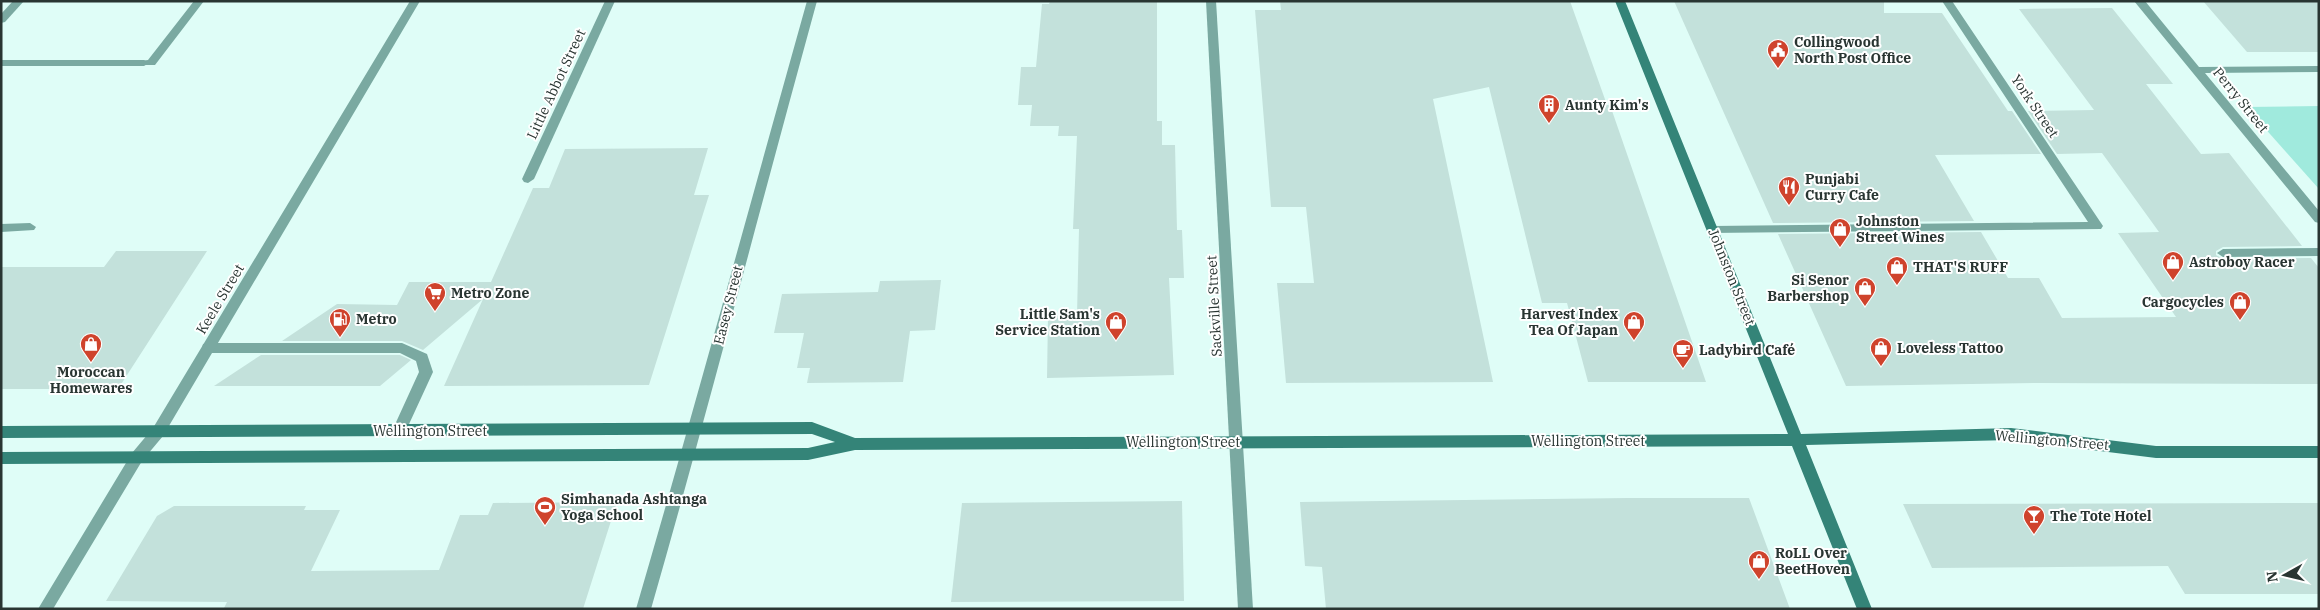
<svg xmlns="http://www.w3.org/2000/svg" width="2320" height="610" font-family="'IBM Plex Serif',serif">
  <rect width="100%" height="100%" fill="#dffdf7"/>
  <!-- green -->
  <polygon fill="#a0eadd" points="2319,106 2319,189 2246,107"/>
  <!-- building -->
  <g fill="#c3e1db">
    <polygon points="1050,1 1157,1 1157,121 1162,121 1162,145 1175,145 1177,230 1182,230 1184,278 1169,278 1174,375 1047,378 1048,316 1077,315 1079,229 1073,229 1077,136 1058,136 1059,126 1030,126 1032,105 1018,105 1021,67 1036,67 1042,4 1049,4"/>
    <polygon points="1280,1 1570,1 1607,105 1610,105 1706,382 1588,382 1567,303 1542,303 1489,87 1433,99 1493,382 1286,383 1277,283 1314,283 1306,207 1271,207 1255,10 1281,10"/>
    <polygon points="1674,1 1884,1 1884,13 1942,13 2008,111 2012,111 2041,154 1935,155 1974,221 1773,223"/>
    <polygon points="2203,1 2319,1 2319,52 2247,52"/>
    <polygon points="2112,8 2173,84 2146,84 2201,154 2229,153 2302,246 2223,247 2216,251 2216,255 2223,259 2311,258 2319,268 2319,384 2037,383 1846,386 1778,234 1981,232 2008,278 2039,278 2062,318 2176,317 2118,233 2159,232 2102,153 2057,154 2028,111 2094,110 2019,9"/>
    <polygon points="708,148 694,195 709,195 649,385 444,386 483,299 423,350 402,341 282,341 337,304 397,305 409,282 491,282 533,188 549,188 565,149"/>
    <polygon points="116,251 207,251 118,389 1,389 1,267 104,267"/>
    <polygon points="941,280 935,330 910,331 903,382 807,383 810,368 797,368 804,333 774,333 782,294 878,292 880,281"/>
    <polygon points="261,355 400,355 411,360 380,386 214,386"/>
    <polygon points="1628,498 1749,498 1790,609 1326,609 1322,567 1305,566 1300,502"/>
    <polygon points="1182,501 1184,601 951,602 962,503"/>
    <polygon points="617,502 583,609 224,608 227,602 106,601 157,516 174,506 306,506 304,510 340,510 311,571 439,570 460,515 488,515 493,503"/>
    <polygon points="2319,503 2319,594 2185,594 2168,566 1932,568 1903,504"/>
  </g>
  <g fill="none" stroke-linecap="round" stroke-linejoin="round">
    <!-- lane -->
    <g fill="#7aa9a1" fill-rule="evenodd">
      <polygon points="194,1 204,1 155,65 140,65 140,61 148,60"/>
      <polygon points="605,1 615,1 534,179 528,183 524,182 522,179"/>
      <polygon points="1942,1 1952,1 2101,223 2103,226 2101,229 1709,233 1707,230 1713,226 2088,222"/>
      <polygon points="30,223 36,227 34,230 1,232 1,224"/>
      <polygon points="2319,248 2319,256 2223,257 2217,253 2223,249"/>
      <polygon points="208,343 402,343 427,354 433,372 404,435 399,437 394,435 392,431 419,372 416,361 400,353 208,353 203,352 202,348 203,344"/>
    </g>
    <!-- street -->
    <g fill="#7aa9a1" fill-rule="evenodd">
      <polygon points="13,1 24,1 5,22 1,23 1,14"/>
      <polygon points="410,1 420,1 163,436 142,461 53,609 38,609 132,453 153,428"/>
      <path d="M 807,1 L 817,1 C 761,204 709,407 651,609 L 636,609 C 695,407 750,204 807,1 Z"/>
      <polygon points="1206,1 1216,1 1253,609 1238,609"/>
      <polygon points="2134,1 2145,1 2199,67 2319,66 2319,72 2205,73 2319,211 2319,223 2315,222"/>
      <polygon points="1,60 144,60 149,63 144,66 1,66"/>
    </g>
    <!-- secondary -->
    <polygon fill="#348478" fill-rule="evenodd" points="1615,1 1625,1 1801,434 2011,428 2156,446 2319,446 2319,458 2156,458 2011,440 1806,445 1872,609 1857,609 1792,446 855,450 808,460 1,464 1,452 808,448 835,442 812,434 1,438 1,426 812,422 855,438 1788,434"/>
  </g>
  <!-- icons -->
  <defs>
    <g id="civic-pin" transform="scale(1.125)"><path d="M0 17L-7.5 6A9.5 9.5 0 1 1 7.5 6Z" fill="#cf432c" stroke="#fff"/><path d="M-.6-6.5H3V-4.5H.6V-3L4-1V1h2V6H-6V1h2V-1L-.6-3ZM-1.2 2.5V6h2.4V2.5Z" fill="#fff"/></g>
    <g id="building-pin" transform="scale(1.125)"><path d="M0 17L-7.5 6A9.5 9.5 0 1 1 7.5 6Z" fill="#cf432c" stroke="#fff"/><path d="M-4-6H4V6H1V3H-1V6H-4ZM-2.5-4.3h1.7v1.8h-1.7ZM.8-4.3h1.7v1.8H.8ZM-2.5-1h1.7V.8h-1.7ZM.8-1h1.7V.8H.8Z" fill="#fff"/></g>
    <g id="restaurant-pin" transform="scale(1.125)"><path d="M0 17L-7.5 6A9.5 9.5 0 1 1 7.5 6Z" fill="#cf432c" stroke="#fff"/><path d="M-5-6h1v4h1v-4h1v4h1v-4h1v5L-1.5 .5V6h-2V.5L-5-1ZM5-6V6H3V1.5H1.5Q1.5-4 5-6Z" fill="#fff"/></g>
    <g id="shop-pin" transform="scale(1.125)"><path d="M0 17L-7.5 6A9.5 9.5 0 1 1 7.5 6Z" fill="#cf432c" stroke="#fff"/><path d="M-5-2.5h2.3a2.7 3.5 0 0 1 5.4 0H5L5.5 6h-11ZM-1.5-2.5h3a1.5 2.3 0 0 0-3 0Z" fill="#fff"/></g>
    <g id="supermarket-pin" transform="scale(1.125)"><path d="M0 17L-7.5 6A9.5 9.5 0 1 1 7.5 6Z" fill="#cf432c" stroke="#fff"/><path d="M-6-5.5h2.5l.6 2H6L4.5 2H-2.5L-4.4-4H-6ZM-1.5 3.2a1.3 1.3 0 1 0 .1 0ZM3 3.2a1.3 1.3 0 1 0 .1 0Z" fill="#fff"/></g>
    <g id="fuel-pin" transform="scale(1.125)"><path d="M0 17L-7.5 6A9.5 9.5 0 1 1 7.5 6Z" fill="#cf432c" stroke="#fff"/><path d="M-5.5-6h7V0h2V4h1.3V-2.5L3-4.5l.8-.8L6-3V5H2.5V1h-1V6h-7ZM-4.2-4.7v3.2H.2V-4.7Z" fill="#fff"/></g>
    <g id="cafe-pin" transform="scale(1.125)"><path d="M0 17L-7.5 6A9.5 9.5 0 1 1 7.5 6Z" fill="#cf432c" stroke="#fff"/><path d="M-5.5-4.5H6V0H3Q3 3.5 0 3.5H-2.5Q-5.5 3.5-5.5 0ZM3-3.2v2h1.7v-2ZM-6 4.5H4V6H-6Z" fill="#fff"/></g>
    <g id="stadium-pin" transform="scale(1.125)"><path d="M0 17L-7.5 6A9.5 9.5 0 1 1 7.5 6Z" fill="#cf432c" stroke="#fff"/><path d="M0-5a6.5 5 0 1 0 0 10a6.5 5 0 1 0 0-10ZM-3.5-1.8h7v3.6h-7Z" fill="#fff"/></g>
    <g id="bar-pin" transform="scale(1.125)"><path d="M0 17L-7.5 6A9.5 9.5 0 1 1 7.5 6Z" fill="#cf432c" stroke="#fff"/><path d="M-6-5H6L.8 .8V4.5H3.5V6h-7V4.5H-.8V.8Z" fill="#fff"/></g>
  </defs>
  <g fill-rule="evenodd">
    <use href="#civic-pin" x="1778" y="50"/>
    <use href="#building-pin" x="1549" y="105"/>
    <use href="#restaurant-pin" x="1789" y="187"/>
    <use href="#shop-pin" x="1840" y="229"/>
    <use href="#shop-pin" x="2173" y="262"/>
    <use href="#shop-pin" x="1897" y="267"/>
    <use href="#shop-pin" x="1865" y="288"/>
    <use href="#supermarket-pin" x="435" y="293"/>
    <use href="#shop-pin" x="2240" y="302"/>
    <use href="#fuel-pin" x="340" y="319"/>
    <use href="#shop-pin" x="1116" y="322"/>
    <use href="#shop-pin" x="1634" y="322"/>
    <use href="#shop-pin" x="91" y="344"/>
    <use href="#shop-pin" x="1881" y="348"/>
    <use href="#cafe-pin" x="1683" y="350"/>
    <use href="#stadium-pin" x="545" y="507"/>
    <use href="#bar-pin" x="2034" y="516"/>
    <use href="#shop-pin" x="1759" y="561"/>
  </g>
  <g text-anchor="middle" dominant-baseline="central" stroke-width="4" stroke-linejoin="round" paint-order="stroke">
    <!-- poi labels -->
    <g font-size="14" font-weight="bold" fill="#293532" stroke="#fff" text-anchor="start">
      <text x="1794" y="42">Collingwood<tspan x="1794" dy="16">North Post Office</tspan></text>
      <text x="1565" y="105">Aunty Kim's</text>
      <text x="1805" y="179">Punjabi<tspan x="1805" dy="16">Curry Cafe</tspan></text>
      <text x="1856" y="221">Johnston<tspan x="1856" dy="16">Street Wines</tspan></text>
      <text x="2189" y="262">Astroboy Racer</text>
      <text x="1913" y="267">THAT'S RUFF</text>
      <text x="1849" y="280" text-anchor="end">Si Senor<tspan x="1849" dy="16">Barbershop</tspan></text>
      <text x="451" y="293">Metro Zone</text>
      <text x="2224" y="302" text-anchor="end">Cargocycles</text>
      <text x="1100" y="314" text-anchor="end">Little Sam's<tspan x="1100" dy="16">Service Station</tspan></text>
      <text x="1618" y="314" text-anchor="end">Harvest Index<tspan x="1618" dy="16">Tea Of Japan</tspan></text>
      <text x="356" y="319">Metro</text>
      <text x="1897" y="348">Loveless Tattoo</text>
      <text x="1699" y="350">Ladybird Café</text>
      <text x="91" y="372" text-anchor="middle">Moroccan<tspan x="91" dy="16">Homewares</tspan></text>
      <text x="561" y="499">Simhanada Ashtanga<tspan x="561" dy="16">Yoga School</tspan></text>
      <text x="2050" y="516">The Tote Hotel</text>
      <text x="1775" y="553">RoLL Over<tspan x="1775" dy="16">BeetHoven</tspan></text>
    </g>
    <!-- street labels -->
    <g font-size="14" fill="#293532" stroke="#fff">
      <text transform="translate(556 84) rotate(-65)">Little Abbot Street</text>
      <text transform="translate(2241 100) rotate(51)">Perry Street</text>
      <text transform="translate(2035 106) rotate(56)">York Street</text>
      <text transform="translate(1732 277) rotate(68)">Johnston Street</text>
      <text transform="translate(220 299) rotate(-59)">Keele Street</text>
      <text transform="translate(728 305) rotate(-76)">Easey Street</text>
      <text transform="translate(1214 306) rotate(-93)">Sackville Street</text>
      <text x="430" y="431">Wellington Street</text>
      <text transform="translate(2052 440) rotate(5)">Wellington Street</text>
      <text x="1588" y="441">Wellington Street</text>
      <text x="1183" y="442">Wellington Street</text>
    </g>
  </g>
  <!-- border -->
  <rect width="2320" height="610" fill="none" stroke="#293532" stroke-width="5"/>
  <!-- north arrow -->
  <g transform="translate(2285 575) rotate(262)" stroke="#ffffff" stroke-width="4" paint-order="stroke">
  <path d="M0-4L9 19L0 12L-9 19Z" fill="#293532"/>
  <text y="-8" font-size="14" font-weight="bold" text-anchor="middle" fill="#293532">N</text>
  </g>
</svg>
